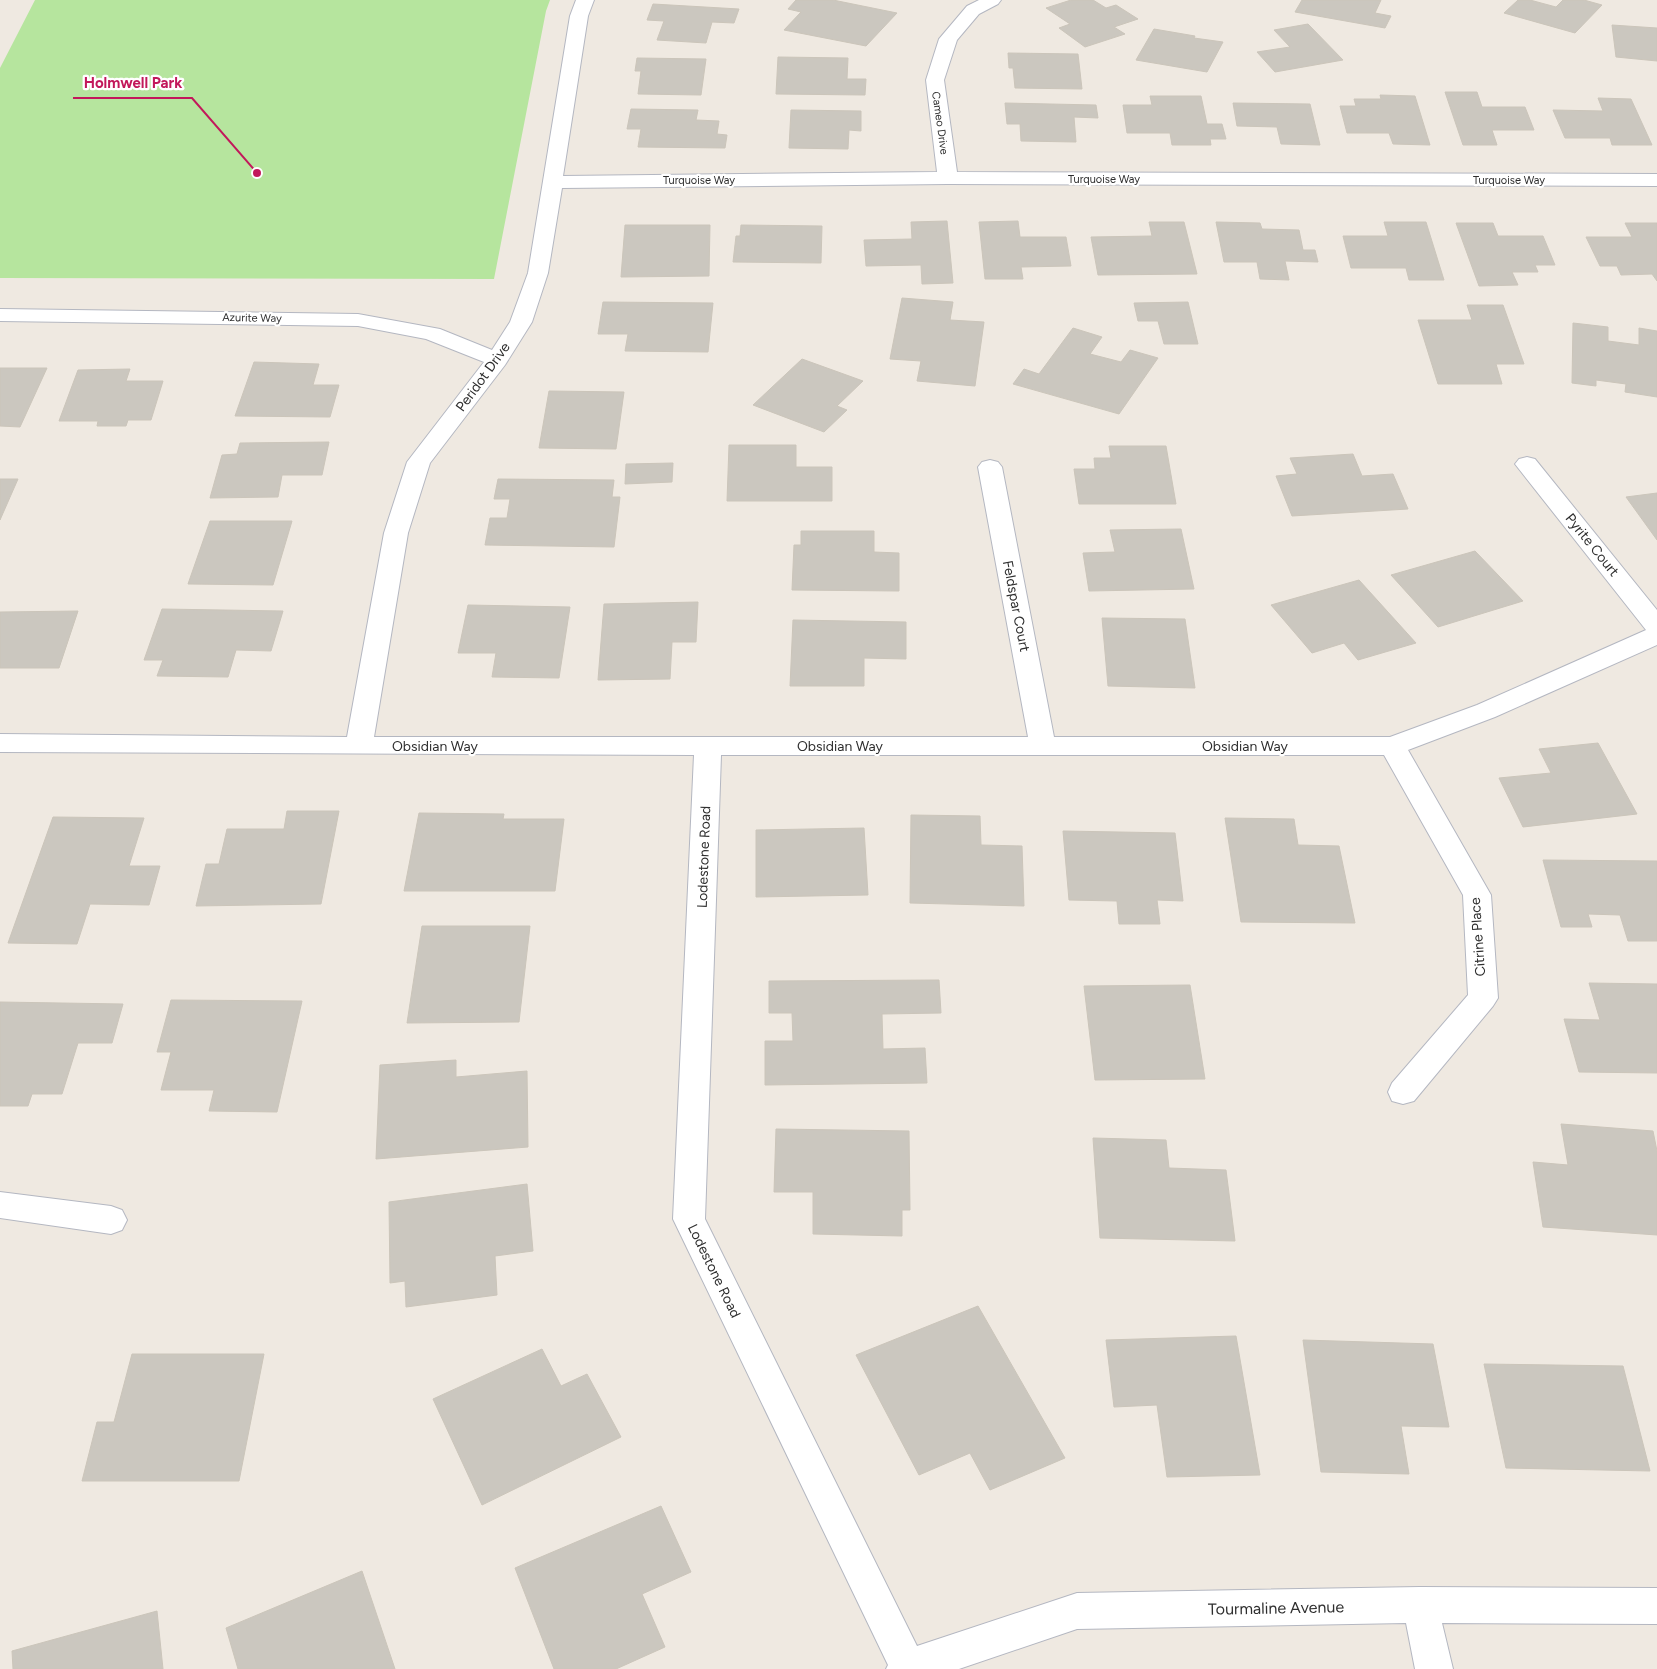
<svg xmlns="http://www.w3.org/2000/svg" width="1657" height="1669" font-family="Figtree,sans-serif">
  <rect width="100%" height="100%" fill="#efe9e1"/>
  <!-- green -->
  <polygon fill="#b6e59e" points="35,0 550,0 546,11 494,279 0,278 0,68"/>
  <!-- building -->
  <g fill="#cbc7bf" stroke="#cbc5ba">
    <polygon points="796,0 833,0 897,13 866,46 784,30 801,12 788,9"/>
    <polygon points="1071,0 1093,0 1106,8 1116,5 1138,19 1114,27 1125,34 1085,47 1059,28 1070,24 1046,8"/>
    <polygon points="1302,0 1381,0 1375,13 1391,16 1385,28 1295,12"/>
    <polygon points="1518,0 1530,0 1556,7 1563,0 1584,0 1602,5 1575,33 1504,13"/>
    <polygon points="653,4 739,9 734,23 712,22 706,43 657,40 664,21 647,20"/>
    <polygon points="1308,24 1343,60 1275,72 1257,52 1290,47 1274,30"/>
    <polygon points="1612,25 1657,28 1657,61 1616,57"/>
    <polygon points="1154,29 1195,36 1194,38 1223,42 1207,72 1136,60"/>
    <polygon points="1008,53 1078,54 1082,89 1015,88 1013,68 1009,68"/>
    <polygon points="778,57 848,58 847,79 866,79 865,95 776,94"/>
    <polygon points="637,58 706,59 701,95 638,94 641,71 635,71"/>
    <polygon points="1445,92 1477,92 1482,107 1525,107 1534,130 1492,130 1497,145 1463,145"/>
    <polygon points="1380,95 1415,96 1430,145 1393,144 1389,133 1347,133 1340,106 1356,106 1354,99 1381,99"/>
    <polygon points="1150,96 1201,96 1207,124 1222,124 1226,139 1210,139 1211,145 1172,145 1170,133 1127,133 1123,105 1152,105"/>
    <polygon points="1598,98 1631,99 1652,145 1612,145 1610,138 1565,138 1553,110 1603,111"/>
    <polygon points="1005,103 1096,105 1098,118 1074,117 1076,142 1021,141 1020,124 1007,124"/>
    <polygon points="1233,103 1310,104 1320,145 1281,144 1277,127 1237,126"/>
    <polygon points="631,109 698,110 696,120 719,121 717,134 727,135 725,148 638,147 641,129 627,129"/>
    <polygon points="791,110 861,111 861,131 849,130 848,149 789,148"/>
    <polygon points="947,221 953,283 922,284 921,265 866,266 864,240 912,239 911,222"/>
    <polygon points="1018,221 1020,237 1066,237 1071,266 1021,267 1023,279 985,279 979,222"/>
    <polygon points="1149,222 1184,222 1197,274 1098,275 1091,237 1152,236"/>
    <polygon points="1216,222 1260,223 1262,229 1299,230 1303,250 1315,250 1318,262 1285,261 1289,280 1260,279 1257,262 1224,262"/>
    <polygon points="1384,222 1426,222 1444,280 1409,280 1406,268 1351,268 1343,236 1388,236"/>
    <polygon points="1456,223 1493,223 1498,236 1543,236 1555,265 1535,265 1538,272 1512,272 1518,285 1479,286"/>
    <polygon points="1625,223 1657,223 1657,281 1652,274 1621,275 1617,266 1600,266 1586,237 1632,237"/>
    <polygon points="625,225 710,225 709,276 621,277"/>
    <polygon points="741,225 822,226 821,263 733,262 736,236 740,236"/>
    <polygon points="902,298 953,302 950,320 984,322 975,386 917,381 921,361 890,359"/>
    <polygon points="603,302 713,303 708,352 625,351 628,334 598,334"/>
    <polygon points="1188,302 1198,344 1164,344 1158,321 1138,321 1134,303"/>
    <polygon points="1467,305 1503,305 1524,364 1496,364 1502,384 1438,384 1418,320 1472,320"/>
    <polygon points="1573,323 1608,327 1608,341 1639,345 1639,328 1657,331 1657,397 1625,392 1626,384 1596,380 1596,386 1572,383"/>
    <polygon points="1073,328 1102,337 1090,354 1121,362 1130,350 1158,358 1119,414 1013,384 1024,369 1039,374"/>
    <polygon points="802,359 863,381 837,406 847,410 824,432 753,405"/>
    <polygon points="254,362 319,364 313,385 339,385 330,417 235,416"/>
    <polygon points="0,368 47,368 20,427 0,426"/>
    <polygon points="130,369 126,381 163,381 151,420 128,420 126,426 97,426 98,421 59,421 78,370"/>
    <polygon points="549,391 624,392 616,449 539,448"/>
    <polygon points="329,442 322,475 282,475 278,497 210,498 222,455 237,454 240,443"/>
    <polygon points="729,445 796,445 796,467 832,467 832,501 727,501"/>
    <polygon points="1109,446 1166,446 1176,504 1079,504 1074,469 1095,469 1094,458 1111,458"/>
    <polygon points="1353,454 1362,476 1393,474 1408,509 1292,516 1276,476 1297,474 1290,458"/>
    <polygon points="673,463 672,482 625,484 626,464"/>
    <polygon points="0,479 18,479 0,520"/>
    <polygon points="498,479 614,480 612,497 620,497 614,547 485,545 490,518 507,518 510,499 494,499"/>
    <polygon points="1657,493 1657,540 1626,497"/>
    <polygon points="210,521 292,521 273,585 188,584"/>
    <polygon points="1181,529 1194,589 1089,591 1083,553 1115,552 1110,530"/>
    <polygon points="801,531 874,531 874,552 899,553 899,591 792,590 794,545 801,545"/>
    <polygon points="1475,551 1523,601 1438,627 1391,575"/>
    <polygon points="1359,580 1416,643 1358,660 1344,643 1312,653 1271,605"/>
    <polygon points="698,602 696,642 672,642 670,679 598,680 604,604"/>
    <polygon points="468,605 570,607 559,678 492,677 496,653 458,653"/>
    <polygon points="162,609 283,611 271,651 236,650 228,677 157,676 163,660 144,660"/>
    <polygon points="78,611 59,668 0,668 0,612"/>
    <polygon points="1102,618 1185,619 1195,688 1108,686"/>
    <polygon points="793,620 906,622 906,659 864,658 864,686 790,686"/>
    <polygon points="1598,743 1637,814 1523,827 1499,778 1551,773 1539,749"/>
    <polygon points="287,811 339,811 321,904 196,906 206,864 219,864 227,829 284,829"/>
    <polygon points="419,813 504,814 503,819 564,819 555,891 404,891"/>
    <polygon points="911,815 980,816 981,845 1022,846 1024,906 910,903"/>
    <polygon points="53,817 144,818 129,866 160,866 149,905 90,904 77,944 8,943"/>
    <polygon points="1225,818 1294,819 1298,845 1339,846 1355,923 1241,922"/>
    <polygon points="864,828 868,895 756,897 756,830"/>
    <polygon points="1063,831 1175,833 1183,901 1157,900 1160,924 1119,924 1117,901 1069,900"/>
    <polygon points="1543,860 1657,861 1657,941 1628,941 1620,915 1588,914 1592,927 1561,927"/>
    <polygon points="422,926 530,926 519,1022 407,1023"/>
    <polygon points="939,980 941,1013 882,1014 883,1049 925,1048 927,1083 765,1085 765,1041 793,1041 792,1013 769,1013 769,981"/>
    <polygon points="1589,983 1657,984 1657,1073 1579,1072 1564,1019 1600,1020"/>
    <polygon points="1190,985 1205,1079 1095,1080 1084,986"/>
    <polygon points="171,1000 302,1001 277,1112 209,1111 214,1090 161,1090 171,1052 157,1052"/>
    <polygon points="0,1002 123,1004 112,1043 78,1043 62,1094 32,1094 28,1106 0,1106"/>
    <polygon points="456,1060 456,1077 527,1071 528,1147 376,1159 380,1065"/>
    <polygon points="1561,1124 1653,1131 1657,1151 1657,1235 1543,1227 1533,1162 1568,1165"/>
    <polygon points="776,1129 909,1131 910,1210 902,1210 902,1236 813,1234 813,1192 774,1192"/>
    <polygon points="1093,1138 1166,1140 1169,1168 1226,1170 1235,1241 1100,1238"/>
    <polygon points="527,1184 533,1251 495,1256 497,1295 406,1307 405,1281 390,1283 389,1202"/>
    <polygon points="978,1306 1065,1458 990,1490 970,1453 919,1475 856,1355"/>
    <polygon points="1236,1336 1260,1475 1167,1477 1157,1405 1114,1407 1106,1340"/>
    <polygon points="1303,1340 1433,1344 1449,1427 1401,1426 1409,1474 1321,1472"/>
    <polygon points="542,1349 561,1386 587,1374 621,1437 482,1505 433,1399"/>
    <polygon points="132,1354 264,1354 239,1481 82,1481 97,1422 114,1422"/>
    <polygon points="1484,1364 1623,1366 1650,1471 1506,1468"/>
    <polygon points="661,1506 691,1572 642,1594 665,1647 616,1669 554,1669 515,1568"/>
    <polygon points="362,1571 395,1669 238,1669 226,1628"/>
    <polygon points="157,1611 163,1669 13,1669 12,1651"/>
  </g>
  <g fill="none" stroke-linecap="round" stroke-linejoin="round">
    <!-- street casing -->
    <g stroke="#b4b7c1" stroke-width="2">
      <g id="street">
        <polygon points="576,0 594,0 588,16 563,176 937,172 926,80 939,39 967,6 979,0 1001,0 998,4 979,14 957,40 944,80 957,172 1657,174 1657,186 948,184 562,188 548,273 532,322 505,365 430,463 408,533 374,737 1028,737 978,467 982,462 990,460 998,462 1002,467 1054,737 1390,737 1477,705 1646,630 1515,464 1519,459 1527,457 1535,459 1657,610 1657,645 1495,717 1408,750 1491,895 1498,998 1493,1006 1414,1101 1403,1104 1392,1101 1388,1092 1392,1083 1468,995 1463,895 1384,755 721,755 705,1219 917,1646 1077,1593 1420,1587 1657,1588 1657,1624 1442,1623 1453,1669 1415,1669 1406,1623 1077,1629 959,1669 886,1669 888,1665 673,1219 694,755 0,752 0,734 347,737 384,533 407,462 484,362 426,339 358,326 0,321 0,309 358,314 440,329 492,350 510,322 528,273 570,16"/>
        <polygon points="0,1192 111,1206 122,1210 127,1220 122,1230 111,1234 0,1218"/>
      </g>
    </g>
    <!-- street -->
    <use href="#street" fill="#fff" fill-rule="evenodd"/>
  </g>
  <g text-anchor="middle" dominant-baseline="central" stroke-width="4.5" stroke-linejoin="round" paint-order="stroke">
    <!-- far-street labels -->
    <g font-size="11" fill="#2e2e2e" stroke="#fff">
      <text transform="translate(940 123) rotate(82)">Cameo Drive</text>
      <text x="1104" y="179">Turquoise Way</text>
      <text x="699" y="180">Turquoise Way</text>
      <text x="1509" y="180">Turquoise Way</text>
      <text transform="translate(252 318) rotate(1)">Azurite Way</text>
    </g>
    <!-- street labels -->
    <g font-size="14" fill="#2e2e2e" stroke="#fff">
      <text transform="translate(483 377) rotate(-54)">Peridot Drive</text>
      <text transform="translate(1592 545) rotate(51)">Pyrite Court</text>
      <text transform="translate(1016 606) rotate(79)">Feldspar Court</text>
      <text x="435" y="746">Obsidian Way</text>
      <text x="840" y="746">Obsidian Way</text>
      <text x="1245" y="746">Obsidian Way</text>
      <text transform="translate(704 857) rotate(-88)">Lodestone Road</text>
      <text transform="translate(1478 937) rotate(-94)">Citrine Place</text>
      <text transform="translate(714 1271) rotate(64)">Lodestone Road</text>
    </g>
    <!-- near-street labels -->
    <g font-size="16" fill="#2e2e2e" stroke="#fff">
      <text transform="translate(1276 1608) rotate(-1)">Tourmaline Avenue</text>
    </g>
  </g>
  <!-- callouts -->
  <path fill="none" stroke="#c2185b" stroke-width="2" d="M257 173L192 98H73"/>
  <circle fill="#c2185b" stroke="#fff" stroke-width="2" cx="257" cy="173" r="5"/>
  <g font-size="15" text-anchor="middle" font-weight="bold" fill="#c2185b" stroke="#fff" stroke-width="4.5" stroke-linejoin="round" paint-order="stroke">
    <text x="133" y="88">Holmwell Park</text>
  </g>
</svg>
